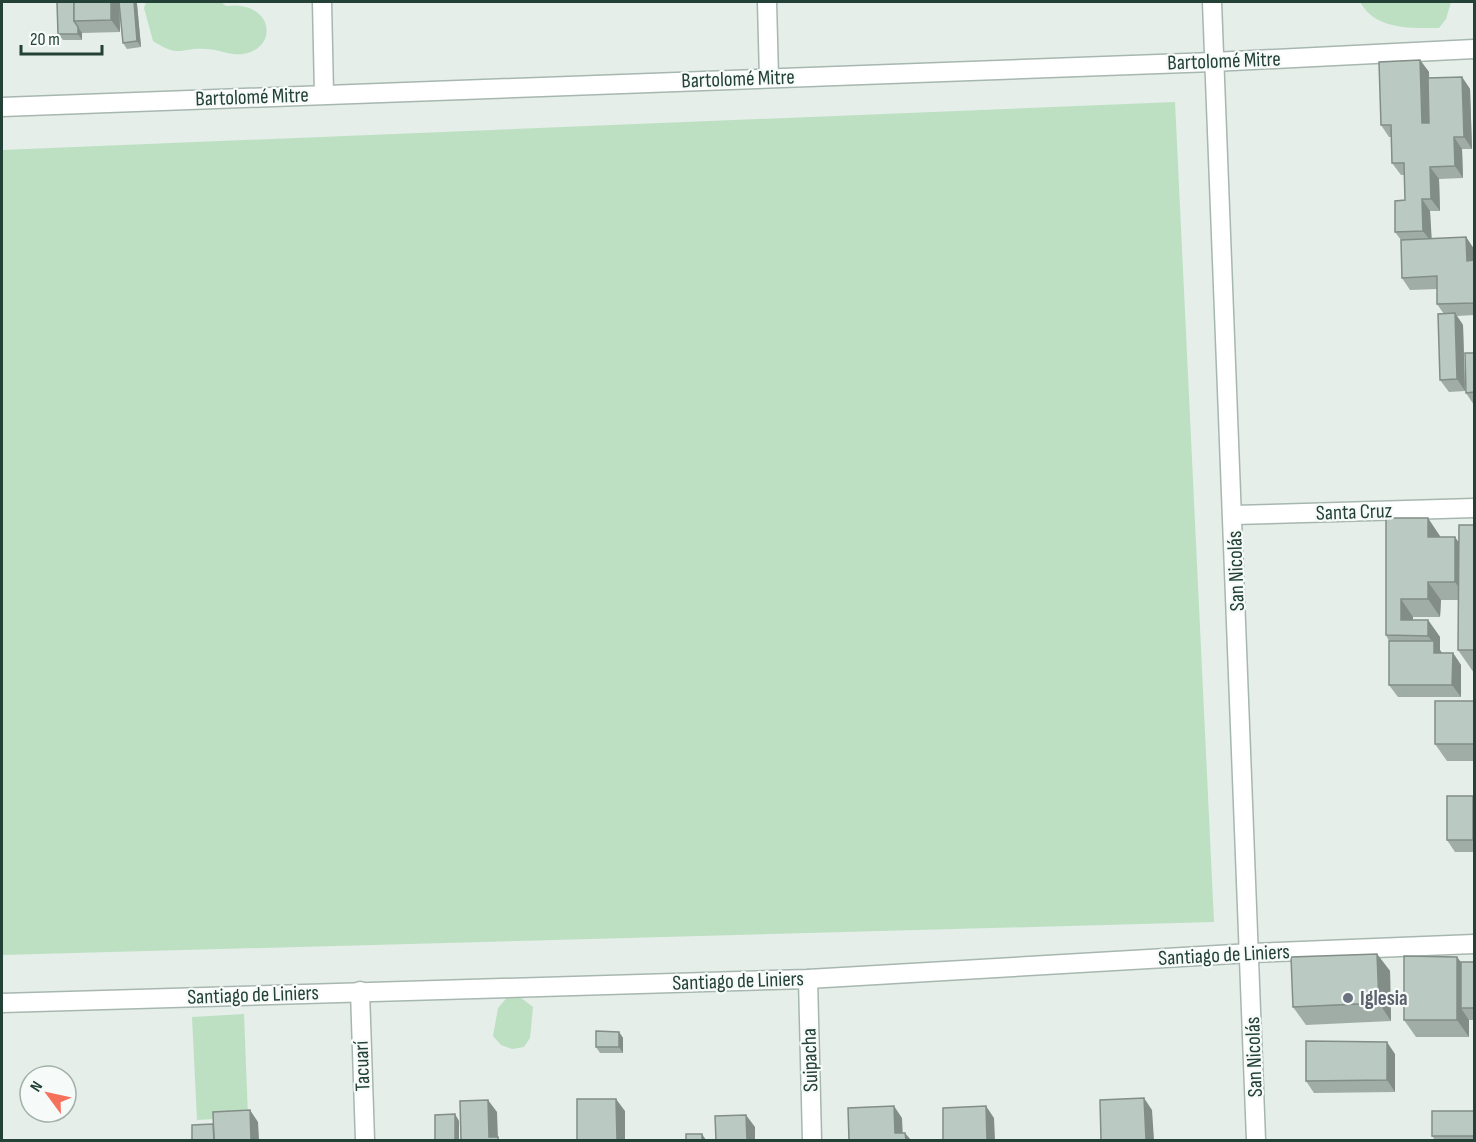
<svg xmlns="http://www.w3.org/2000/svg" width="1476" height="1142" font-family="'Sofia Sans Condensed',sans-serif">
  <rect width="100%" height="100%" fill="#e5eee9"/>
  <!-- green -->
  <g fill="#bde0c3">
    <path d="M 146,2 L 221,2 L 226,6 C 273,0 280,48 243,54 C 231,56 218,49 206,49 C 180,47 181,59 153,41 L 144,8 Z"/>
    <path d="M 1360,2 L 1451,2 L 1446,19 L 1439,28 C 1409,28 1376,30 1360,2 Z"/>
    <polygon points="1175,102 1214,922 2,955 2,150"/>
    <polygon points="510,994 520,997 533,1007 530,1038 524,1047 512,1049 501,1045 493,1036 498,1008"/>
    <polygon points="244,1014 248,1117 197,1120 192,1017"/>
  </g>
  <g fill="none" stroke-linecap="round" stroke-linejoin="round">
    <!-- minor casing -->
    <g stroke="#a7b7b0" stroke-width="21">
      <g id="minor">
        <polyline points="322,2 324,94"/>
        <polyline points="767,2 769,78"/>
        <polyline points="1212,2 1256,1140"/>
        <polyline points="2,107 1213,62 1474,49"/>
        <polyline points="1234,515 1474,508"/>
        <polyline points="808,979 812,1140"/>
        <polyline points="360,991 365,1140"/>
        <polyline points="2,1003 808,979 1251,953 1474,944"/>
      </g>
    </g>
    <!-- minor -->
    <use href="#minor" stroke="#fff" stroke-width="18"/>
  </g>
  <!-- wall -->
  <g fill="#a0ada7">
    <polygon points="57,2 136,2 137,4 141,47 127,49 123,43 120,6 120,32 82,33 82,40 63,40 58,34"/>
    <polygon points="1420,60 1429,72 1429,78 1462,77 1470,89 1472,149 1462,149 1463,178 1439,179 1440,211 1430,211 1431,239 1466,237 1474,249 1474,315 1457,316 1463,325 1465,391 1449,392 1440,380 1444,314 1437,304 1437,289 1410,290 1402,278 1401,240 1395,232 1405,200 1405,175 1401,175 1392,163 1391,137 1389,137 1381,125"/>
    <polygon points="1474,353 1474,405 1466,393"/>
    <polygon points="1386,518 1440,536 1440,537 1458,542 1474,525 1474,673 1458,650 1458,600 1441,600 1440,617 1413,617 1413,620 1428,620 1440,637 1440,650 1442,653 1453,653 1461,665 1461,697 1398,697 1389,685 1389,641 1386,635"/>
    <polygon points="1474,701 1474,761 1447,761 1435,744"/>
    <polygon points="1473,796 1474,798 1474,852 1455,852 1447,840"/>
    <polygon points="1377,954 1390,971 1391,1021 1306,1025 1293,1007"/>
    <polygon points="1457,957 1461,962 1474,962 1474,1020 1469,1020 1469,1037 1416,1037 1404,1020"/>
    <polygon points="619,1032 623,1038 623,1053 600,1053 596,1047"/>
    <polygon points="1395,1054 1395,1092 1314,1093 1306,1081"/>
    <polygon points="1474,1111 1474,1140 1435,1140 1432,1136"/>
  </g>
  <!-- shaded-wall -->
  <g fill="#828d88">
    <polygon points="111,2 119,2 120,32 111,20"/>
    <polygon points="134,2 136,2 137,4 141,47 137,41"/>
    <polygon points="78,27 82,33 82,40 78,34"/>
    <polygon points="1420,60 1429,72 1430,135 1422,123"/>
    <polygon points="1462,77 1470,89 1472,149 1464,137"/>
    <polygon points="1454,137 1462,149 1463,178 1455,166"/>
    <polygon points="1430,167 1439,179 1440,211 1431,199"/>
    <polygon points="1422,199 1430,211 1432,243 1423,231"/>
    <polygon points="1466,237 1474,249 1474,272 1467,261"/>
    <polygon points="1455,313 1463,325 1465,391 1457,379"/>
    <polygon points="1428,518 1440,536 1440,554 1428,537"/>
    <polygon points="1455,537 1467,554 1467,599 1455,582"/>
    <polygon points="1428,582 1441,600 1440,617 1428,599"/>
    <polygon points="1401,599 1413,617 1413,635 1401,620"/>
    <polygon points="1428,620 1440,637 1440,650 1442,653 1434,653 1434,644 1428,636"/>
    <polygon points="1453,653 1461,665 1461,697 1452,685"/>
    <polygon points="1473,796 1474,798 1474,842 1473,840"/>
    <polygon points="1377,954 1390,971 1391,1021 1379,1003"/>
    <polygon points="1457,957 1469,974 1461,1008 1469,1020 1469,1037 1457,1020"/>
    <polygon points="619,1032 623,1038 623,1053 619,1047"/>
    <polygon points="1387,1042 1395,1054 1395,1092 1387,1080"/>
    <polygon points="1144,1098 1152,1110 1154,1140 1146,1140"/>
    <polygon points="616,1099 625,1111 625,1140 617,1140"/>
    <polygon points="488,1100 497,1112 498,1140 489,1137"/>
    <polygon points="894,1106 902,1118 903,1140 895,1133"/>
    <polygon points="986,1106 994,1118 995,1140 987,1140"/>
    <polygon points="250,1110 258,1122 259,1140 251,1140"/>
    <polygon points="455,1114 459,1121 459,1140 455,1140"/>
    <polygon points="746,1115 755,1127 755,1140 747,1140"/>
    <polygon points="905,1133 911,1140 906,1140"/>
    <polygon points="702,1134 706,1140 702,1140"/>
  </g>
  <!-- building -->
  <g fill="#bac9c2" stroke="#828d88" stroke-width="1.5">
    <polygon points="57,2 74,2 74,21 78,27 78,34 58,34"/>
    <polygon points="74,2 111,2 111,20 74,21"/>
    <polygon points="119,2 134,2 137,41 123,43"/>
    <polygon points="1420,60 1422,123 1429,123 1428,78 1462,77 1464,137 1454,137 1455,166 1430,167 1431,199 1422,199 1423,231 1395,232 1395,201 1405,200 1404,163 1392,163 1391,125 1381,125 1379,62"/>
    <polygon points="1466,237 1467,261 1474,260 1474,303 1437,304 1437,276 1402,278 1401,240"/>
    <polygon points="1455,313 1457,379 1440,380 1438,314"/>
    <polygon points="1465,353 1474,353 1474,392 1466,393"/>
    <polygon points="1386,518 1428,518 1428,537 1455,537 1455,582 1428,582 1428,599 1401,599 1401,620 1428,620 1428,636 1386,635"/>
    <polygon points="1459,525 1474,525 1474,650 1458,650"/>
    <polygon points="1389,641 1434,641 1434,653 1453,653 1452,685 1389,685"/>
    <rect x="1435" y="701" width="39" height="43"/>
    <rect x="1447" y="796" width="26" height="44"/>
    <polygon points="1377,954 1379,1003 1293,1007 1291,957"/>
    <polygon points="1404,956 1457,957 1457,1020 1404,1020"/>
    <rect x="1461" y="962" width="13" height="46"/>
    <polygon points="596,1031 619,1032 619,1047 596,1047"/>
    <polygon points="1306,1041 1387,1042 1387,1080 1306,1081"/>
    <polygon points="1144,1098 1146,1140 1101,1140 1100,1100"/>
    <polygon points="577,1099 616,1099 617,1140 577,1140"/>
    <polygon points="488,1100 489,1137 498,1137 498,1140 461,1140 460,1101"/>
    <polygon points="894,1106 895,1133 905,1133 906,1140 849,1140 848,1108"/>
    <polygon points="986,1106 987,1140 943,1140 943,1108"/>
    <polygon points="250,1110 251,1140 214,1140 213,1112"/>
    <rect x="1432" y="1111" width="42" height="25"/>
    <polygon points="455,1114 455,1140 435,1140 435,1115"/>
    <polygon points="746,1115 747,1140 716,1140 715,1116"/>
    <polygon points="213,1124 214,1140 192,1140 192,1125"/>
    <rect x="686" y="1134" width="16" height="6"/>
  </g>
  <!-- markers -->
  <circle fill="#6b7280" stroke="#f6faf8" stroke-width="2" cx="1348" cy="998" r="6"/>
  <g text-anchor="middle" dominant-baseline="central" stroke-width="4.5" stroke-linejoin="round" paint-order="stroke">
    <!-- street labels -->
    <g font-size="21" fill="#234136" stroke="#f6faf8">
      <text transform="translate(1224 61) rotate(-2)">Bartolomé Mitre</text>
      <text transform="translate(738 79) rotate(-2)">Bartolomé Mitre</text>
      <text transform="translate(252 97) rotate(-2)">Bartolomé Mitre</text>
      <text transform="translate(1354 512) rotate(-2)">Santa Cruz</text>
      <text transform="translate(1236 571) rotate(-92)">San Nicolás</text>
      <text transform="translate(1224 955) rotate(-3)">Santiago de Liniers</text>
      <text transform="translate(738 981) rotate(-2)">Santiago de Liniers</text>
      <text transform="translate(253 995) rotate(-2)">Santiago de Liniers</text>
      <text transform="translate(1254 1057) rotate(-92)">San Nicolás</text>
      <text transform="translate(810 1060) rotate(-92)">Suipacha</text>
      <text transform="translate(362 1066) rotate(-92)">Tacuarí</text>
    </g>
    <!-- worship labels -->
    <g font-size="21" font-weight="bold" fill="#5b616d" stroke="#f6faf8" text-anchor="start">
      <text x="1360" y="998">Iglesia</text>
    </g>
  </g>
  <!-- border -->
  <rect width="1476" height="1142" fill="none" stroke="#234136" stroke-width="6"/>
  <!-- north arrow -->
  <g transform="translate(48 1094) rotate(303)"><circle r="28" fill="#f6faf8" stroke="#a2b0aa" stroke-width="1.5"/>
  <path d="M0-4.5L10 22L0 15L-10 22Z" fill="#f6715c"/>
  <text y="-9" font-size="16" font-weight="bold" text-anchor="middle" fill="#234136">N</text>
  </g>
  <!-- scale -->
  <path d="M21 45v9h81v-9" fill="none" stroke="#234136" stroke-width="3"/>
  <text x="30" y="45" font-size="18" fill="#234136" stroke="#f6faf8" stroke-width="4.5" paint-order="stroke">20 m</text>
</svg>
